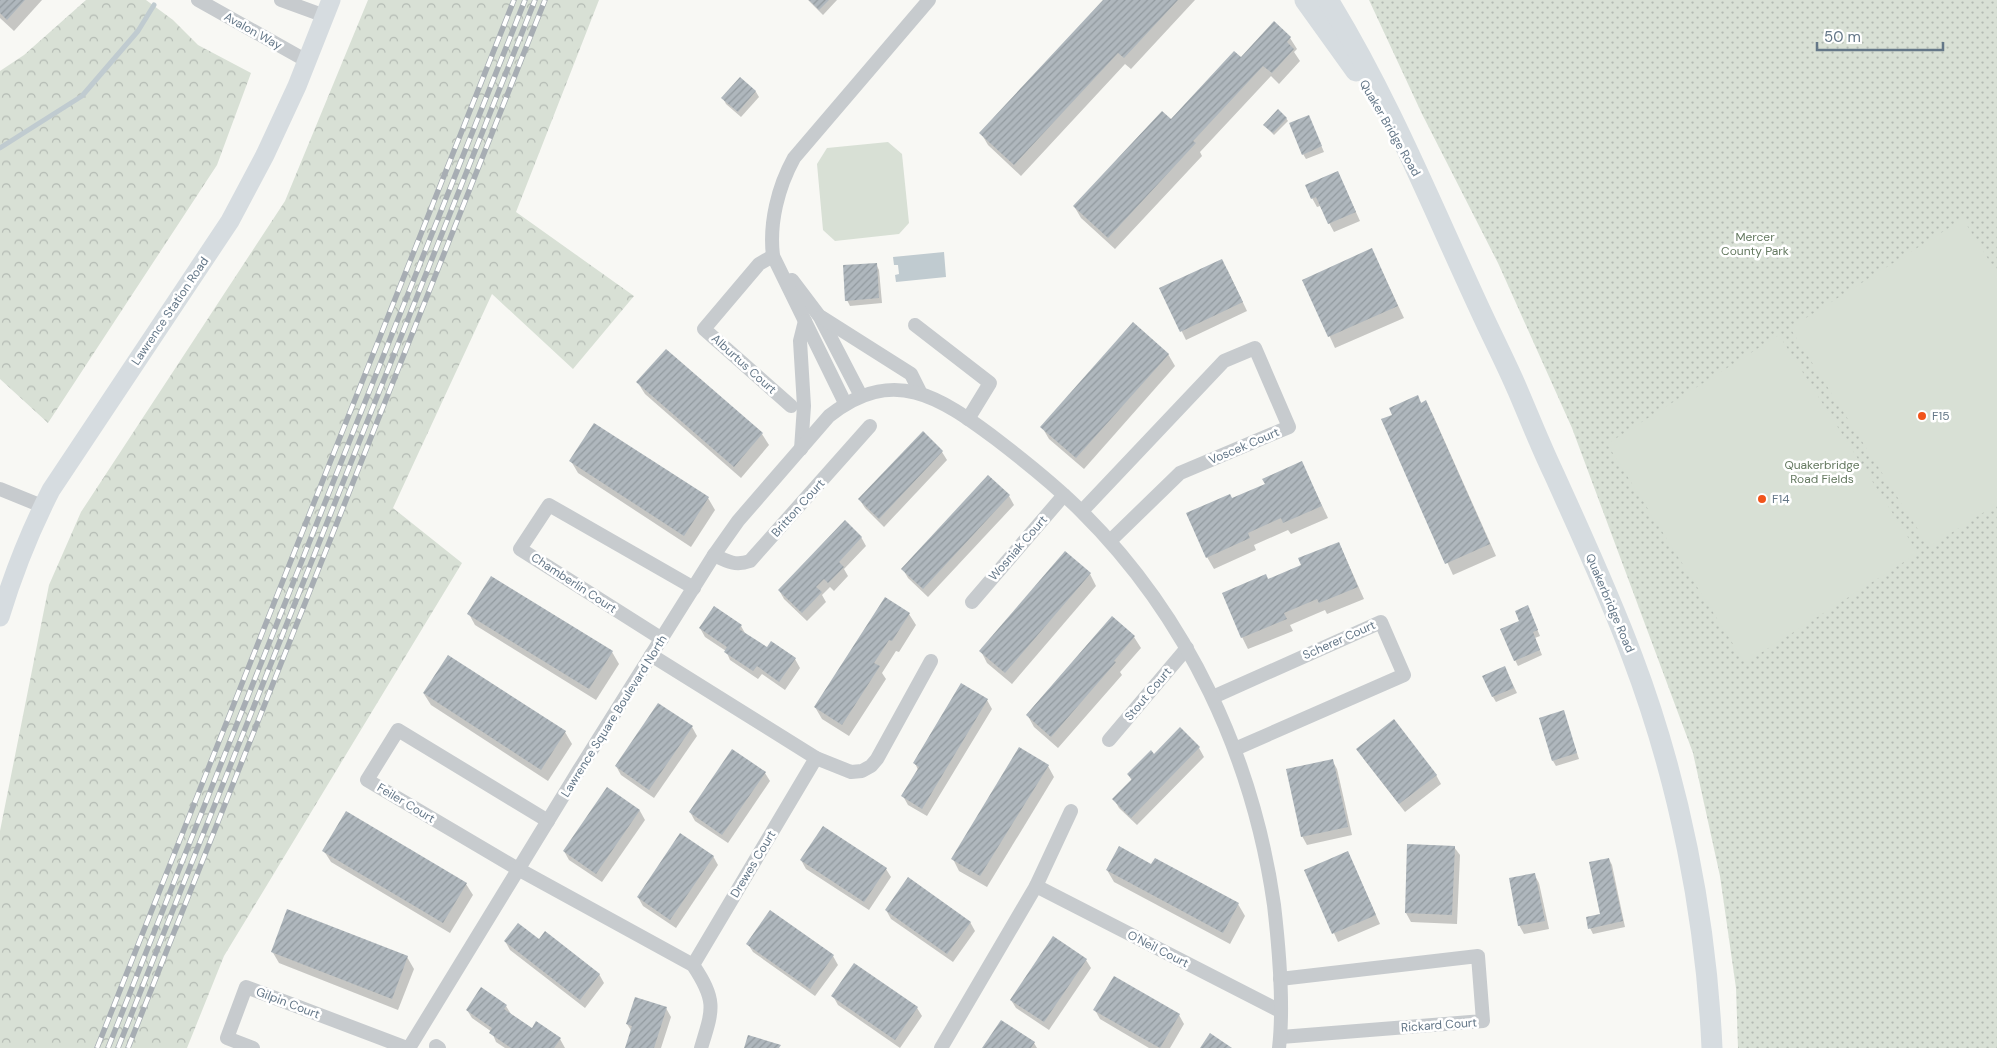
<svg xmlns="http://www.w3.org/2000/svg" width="1997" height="1048" font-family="'DM Sans',sans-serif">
  <defs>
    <pattern id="forest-crowns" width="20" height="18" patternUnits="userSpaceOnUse" patternTransform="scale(1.25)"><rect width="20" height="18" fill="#d8e0d5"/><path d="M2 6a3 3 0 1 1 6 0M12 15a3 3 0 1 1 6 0" fill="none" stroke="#b3bab3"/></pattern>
    <pattern id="park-dots" width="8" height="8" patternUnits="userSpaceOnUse" patternTransform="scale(1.25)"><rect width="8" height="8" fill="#d8e0d5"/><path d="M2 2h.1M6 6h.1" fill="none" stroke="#b3bab3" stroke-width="1.8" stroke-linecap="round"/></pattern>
    <pattern id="building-hatch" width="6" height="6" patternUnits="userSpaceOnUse" patternTransform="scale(1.25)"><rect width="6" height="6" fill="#afb7bd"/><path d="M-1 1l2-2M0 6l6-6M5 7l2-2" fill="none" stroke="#929a9f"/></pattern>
  </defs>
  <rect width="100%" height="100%" fill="#f8f8f4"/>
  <!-- forest -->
  <g fill="url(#forest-crowns)">
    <polygon points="86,0 146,0 173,20 198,45 251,73 217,165 48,423 0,379 0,71 24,55"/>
    <polygon points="368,0 599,0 516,212 634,296 573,369 492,294 393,508 462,563 224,956 187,1048 0,1048 0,831 49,585 81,512 285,201"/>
  </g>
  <!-- park -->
  <polygon fill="url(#park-dots)" points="1369,0 1997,0 1997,1048 1738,1048 1736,988 1720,876 1693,753 1572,428 1498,263 1422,114"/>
  <!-- pitch -->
  <g fill="#d8e0d5">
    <polygon points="888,142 902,154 909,223 899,234 835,241 823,230 817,164 827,148"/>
    <polygon points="1963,219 1997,273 1997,504 1929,547 1790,328"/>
    <polygon points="1779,335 1918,553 1745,663 1607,444"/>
  </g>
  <!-- water -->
  <polygon fill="#c0cbd0" points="944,252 946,277 896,282 895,275 899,274 898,265 894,265 893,257"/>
  <!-- shadow -->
  <g fill="#0003">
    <polygon points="0,0 42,0 14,31 0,18"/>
    <polygon points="808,0 837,0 823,15"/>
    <polygon points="1104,0 1195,0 1131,69 1125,64 1021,176 988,145 981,133"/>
    <polygon points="1290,38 1297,49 1294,52 1300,61 1279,84 1271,76 1200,152 1202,156 1115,249 1081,218 1074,206 1241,59"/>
    <polygon points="740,79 756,92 759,97 741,117 726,104 723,98"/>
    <polygon points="1286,118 1288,121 1274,135 1266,127"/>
    <polygon points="1311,122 1324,152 1306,159 1303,154"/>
    <polygon points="1342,181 1360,221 1334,232 1320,206 1317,207 1312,198"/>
    <polygon points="1372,250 1404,318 1335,348 1304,280"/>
    <polygon points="876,264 879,270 882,303 850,306 847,300"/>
    <polygon points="1227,269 1247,311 1186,340 1161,289"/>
    <polygon points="1168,354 1175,366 1084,469 1049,439 1042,427"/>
    <polygon points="638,383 762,434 769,445 741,478 645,394"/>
    <polygon points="1421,404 1432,413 1496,556 1453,575 1382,420"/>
    <polygon points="595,425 708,498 715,510 691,547 578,473 571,461"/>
    <polygon points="923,433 942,452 947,460 884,527 865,508 860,500"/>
    <polygon points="1302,463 1328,518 1291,534 1288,530 1254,545 1256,550 1214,569 1207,557 1232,500 1266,485"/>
    <polygon points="988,477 1009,496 1014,505 928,597 908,578 903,569"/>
    <polygon points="861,537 866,546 844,569 848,576 834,591 830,587 822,595 826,602 807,621 784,599 779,590"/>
    <polygon points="1339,543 1364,599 1327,614 1325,610 1290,625 1293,631 1248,649 1242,637 1303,566"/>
    <polygon points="1090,574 1096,586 1012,684 987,663 981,651"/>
    <polygon points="1530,612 1540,636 1535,638 1542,655 1518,666 1515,660 1521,622"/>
    <polygon points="469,614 612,652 619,664 596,700 475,625"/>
    <polygon points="909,614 916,625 899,652 896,651 882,673 886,679 849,736 822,719 815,707"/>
    <polygon points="741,626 746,635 767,649 795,659 800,668 785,690 762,674 758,679 730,660 726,651 705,637 700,628"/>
    <polygon points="1134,637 1141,648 1120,672 1122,675 1058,748 1034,727 1028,716"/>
    <polygon points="1505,668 1517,693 1496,702 1493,697"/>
    <polygon points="424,694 565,732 572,744 548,781 431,705"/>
    <polygon points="987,700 992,709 927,816 908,805 903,796 918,770 915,763"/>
    <polygon points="1563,712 1579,759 1556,766 1553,761"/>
    <polygon points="692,727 697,736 654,798 621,775 616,766"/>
    <polygon points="1180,729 1199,748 1204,757 1137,825 1119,808 1114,799 1132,781 1128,774 1154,755"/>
    <polygon points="1363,758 1436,775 1441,784 1405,812"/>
    <polygon points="1332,760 1337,769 1352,835 1307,845 1302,836"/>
    <polygon points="1048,766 1054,777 987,887 959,871 953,859"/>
    <polygon points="765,773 770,781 728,843 695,821 690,812"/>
    <polygon points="607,789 640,811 645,820 602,882 569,860 564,851"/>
    <polygon points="1409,845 1454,847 1460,855 1457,924 1411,922 1406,913"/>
    <polygon points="324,851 466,884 473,895 450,933 331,862"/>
    <polygon points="713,856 718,865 676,928 643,906 638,897"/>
    <polygon points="1609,859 1612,865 1625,927 1593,934 1590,928 1601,915"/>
    <polygon points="801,860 886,869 891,877 869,910 806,869"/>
    <polygon points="1352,861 1380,924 1338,942 1306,871"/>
    <polygon points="1152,866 1238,904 1245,916 1230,944 1114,882 1107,870"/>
    <polygon points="1534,874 1539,883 1549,929 1524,934 1519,925"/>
    <polygon points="886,910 970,922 975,931 953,962 891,919"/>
    <polygon points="505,941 539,941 599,974 604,983 585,1008 510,950"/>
    <polygon points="748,944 833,956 838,965 815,996 753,952"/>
    <polygon points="272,951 407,957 414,969 398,1010 279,963"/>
    <polygon points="1086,960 1091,968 1049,1030 1016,1008 1011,1000"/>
    <polygon points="833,996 917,1008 922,1016 900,1048 838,1005"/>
    <polygon points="506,1006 511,1014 532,1029 560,1039 565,1048 505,1048 496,1042 492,1032 472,1018 467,1010"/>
    <polygon points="666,1008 671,1017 661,1048 627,1048 632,1032 627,1024"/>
    <polygon points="1095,1010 1179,1015 1184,1024 1170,1048 1149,1048 1100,1019"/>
    <polygon points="1034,1043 1037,1048 984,1048"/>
  </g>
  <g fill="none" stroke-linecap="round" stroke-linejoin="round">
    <!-- stream -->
    <polyline stroke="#c0cbd0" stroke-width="5" points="0,148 82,96 138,31 154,5"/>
  </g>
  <!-- building -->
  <g fill="url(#building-hatch)">
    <polygon points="0,0 25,0 7,20 0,13"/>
    <polygon points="809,0 829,0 819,10"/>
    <polygon points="1103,0 1178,0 1124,58 1118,53 1014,165 979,133"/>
    <polygon points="1274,21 1291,37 1287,42 1294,49 1272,73 1263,66 1193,141 1196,143 1108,238 1073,206 1162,111 1171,119 1234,51 1241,57"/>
    <polygon points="740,77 756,91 738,112 721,98"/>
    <polygon points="1278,109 1287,118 1273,133 1263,125"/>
    <polygon points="1309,115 1322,146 1302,155 1289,123"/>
    <polygon points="1338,171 1356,212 1328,224 1316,197 1311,199 1305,185"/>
    <polygon points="1372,248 1398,306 1328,337 1302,280"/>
    <polygon points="1222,259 1243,302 1180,332 1159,288"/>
    <polygon points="877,263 879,298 845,301 843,265"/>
    <polygon points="1133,322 1169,354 1076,458 1040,427"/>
    <polygon points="666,349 763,433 734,467 636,382"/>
    <polygon points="1418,395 1421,403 1426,400 1490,544 1445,564 1381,419 1392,415 1389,408"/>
    <polygon points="594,423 709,497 684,536 569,461"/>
    <polygon points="923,431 943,451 879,519 858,499"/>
    <polygon points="1302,461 1322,506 1283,523 1281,518 1248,533 1250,538 1206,558 1186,513 1230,494 1232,498 1265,484 1262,479"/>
    <polygon points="988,475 1010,495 923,589 901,569"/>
    <polygon points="845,520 862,537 839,562 844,567 828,583 824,579 816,587 822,592 802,613 778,590"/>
    <polygon points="1339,542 1358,587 1319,603 1317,599 1284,613 1287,619 1241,638 1222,593 1266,574 1268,579 1301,565 1298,558"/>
    <polygon points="1065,551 1091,573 1005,673 979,651"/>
    <polygon points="491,576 613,651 589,689 467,614"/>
    <polygon points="885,597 910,613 892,641 889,640 874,663 880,666 842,725 814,707"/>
    <polygon points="1528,605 1538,630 1533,632 1540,650 1514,661 1500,629 1519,621 1515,611"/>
    <polygon points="714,606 742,625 739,629 767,647 771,641 796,658 779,682 757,666 753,671 724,652 727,647 699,628"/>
    <polygon points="1112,616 1135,636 1114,661 1116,662 1051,737 1026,715"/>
    <polygon points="448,655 566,731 541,770 423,693"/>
    <polygon points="1505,666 1514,688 1492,697 1482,676"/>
    <polygon points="961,683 988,699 922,809 901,796 919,767 913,763"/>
    <polygon points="658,703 693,726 649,790 615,766"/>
    <polygon points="1564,710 1577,753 1552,761 1539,718"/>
    <polygon points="1394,719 1437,775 1399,804 1356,749"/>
    <polygon points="1180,727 1200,747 1131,818 1112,799 1132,779 1127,774 1151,750 1154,754"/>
    <polygon points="1019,747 1049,765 980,876 951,859"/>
    <polygon points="732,749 766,772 722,835 689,812"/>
    <polygon points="1333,759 1348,827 1301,837 1286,769"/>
    <polygon points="607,787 640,810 596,874 563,851"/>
    <polygon points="346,811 467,883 443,923 322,851"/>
    <polygon points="823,826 887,868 864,902 800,860"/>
    <polygon points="680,833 714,856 670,920 637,897"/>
    <polygon points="1407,844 1455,846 1452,915 1405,913"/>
    <polygon points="1119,846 1151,864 1155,858 1239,903 1223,933 1106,870"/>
    <polygon points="1348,851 1376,915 1332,934 1304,870"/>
    <polygon points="1609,858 1623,921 1588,929 1586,917 1600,914 1589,862"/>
    <polygon points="1535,873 1545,921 1518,926 1509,878"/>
    <polygon points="908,877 971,922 947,954 885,910"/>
    <polygon points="287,909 408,956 392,999 271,952"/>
    <polygon points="770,910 834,955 810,989 746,944"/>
    <polygon points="518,923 539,939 545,931 600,974 580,1000 504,941"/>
    <polygon points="1053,936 1087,959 1044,1022 1010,1000"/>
    <polygon points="854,963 918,1007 895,1040 831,996"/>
    <polygon points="1114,976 1180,1014 1160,1048 1093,1010"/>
    <polygon points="481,987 507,1005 504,1009 532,1028 536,1021 561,1038 554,1048 511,1048 489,1033 492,1028 466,1010"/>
    <polygon points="635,997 667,1007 654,1048 625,1048 632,1026 626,1024"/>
    <polygon points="1001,1020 1035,1042 1031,1048 982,1048"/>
    <polygon points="1210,1033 1232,1048 1200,1048"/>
    <polygon points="748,1035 781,1045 779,1048 744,1048"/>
  </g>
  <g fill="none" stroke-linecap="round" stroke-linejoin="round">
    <!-- street -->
    <g stroke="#c7cbce" stroke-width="14">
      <polyline points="198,0 307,61"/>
      <polyline points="281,0 325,16"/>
      <polyline points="773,256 759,264 704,329 791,406"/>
      <polyline points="792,280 820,317 861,396"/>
      <polyline points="821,317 911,374 920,392"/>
      <polyline points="915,325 990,383 968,419"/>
      <path d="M 845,403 L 773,256 C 769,223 778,187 794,158 L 929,0"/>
      <polyline points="801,449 804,406 800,341 805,321"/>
      <polyline points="0,489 42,506"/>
      <polyline points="1082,511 1224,361 1255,348 1289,427 1180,473 1110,541"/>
      <path d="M 714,555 C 728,562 736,566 750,561 L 870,426"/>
      <polyline points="972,602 1064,495"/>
      <polyline points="662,639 520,549 549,505 694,588"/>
      <polyline points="651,655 816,758 851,772 862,771 871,766 877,759 931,661"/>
      <polyline points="1213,697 1381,622 1404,675 1235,749"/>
      <polyline points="1109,740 1187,648"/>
      <path d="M 548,821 L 398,730 L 367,780 L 518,869 L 693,965 C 717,1001 713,1009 701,1048"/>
      <polyline points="1036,886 1280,1011"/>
      <polyline points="693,965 816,758"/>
      <polyline points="1280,979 1478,956 1483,1021 1281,1037"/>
      <polyline points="436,1046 439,1048"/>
      <polyline points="253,1048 227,1038 246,987 407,1048"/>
      <path d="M 409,1048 L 579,770 L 714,555 L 738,521 L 829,416 C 893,365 940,397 996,439 C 1026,462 1055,485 1081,511 C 1188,617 1253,757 1274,905 C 1279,948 1284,1006 1279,1048"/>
      <polyline points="941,1048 1036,886 1071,811"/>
    </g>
    <!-- secondary -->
    <path stroke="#d6dce0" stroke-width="19" d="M 0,617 C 14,571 29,533 51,490 L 230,221 L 265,155 L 297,86 L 331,0"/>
    <!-- primary -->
    <g stroke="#d6dce0" stroke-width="21">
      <polyline points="1305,0 1356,71"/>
      <path d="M 1328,0 C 1389,99 1433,209 1482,314 C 1494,340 1507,365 1518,391 C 1530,419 1541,447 1554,474 C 1581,534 1609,594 1632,656 C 1679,780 1706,916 1712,1048"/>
    </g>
    <!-- rail casing -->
    <g stroke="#a7adb3" stroke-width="5.5">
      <g id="rail">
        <polyline points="97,1048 514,0"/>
        <polyline points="108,1048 525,0"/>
        <polyline points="118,1048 535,0"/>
        <polyline points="128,1048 545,0"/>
      </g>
    </g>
    <!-- rail -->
    <use href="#rail" stroke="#fff" stroke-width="4" stroke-dasharray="11" stroke-linecap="butt"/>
  </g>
  <!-- markers -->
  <g fill="#f1541b" stroke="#fff" stroke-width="2">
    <circle cx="1922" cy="416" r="5"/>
    <circle cx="1762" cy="499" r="5"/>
  </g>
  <g text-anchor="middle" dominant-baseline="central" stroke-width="5" stroke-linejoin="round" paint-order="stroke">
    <!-- street labels -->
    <g font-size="12" fill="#647788" stroke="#fff">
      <text transform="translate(253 31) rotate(29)">Avalon Way</text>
      <text transform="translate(1390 128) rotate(60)">Quaker Bridge Road</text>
      <text transform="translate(170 311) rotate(-56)">Lawrence Station Road</text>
      <text transform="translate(744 364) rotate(42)">Alburtus Court</text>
      <text transform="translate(1244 446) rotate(-23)">Voscek Court</text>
      <text transform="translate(798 508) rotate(-48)">Britton Court</text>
      <text transform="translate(1018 548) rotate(-49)">Wosniak Court</text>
      <text transform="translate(574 583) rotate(33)">Chamberlin Court</text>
      <text transform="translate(1610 603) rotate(67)">Quakerbridge Road</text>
      <text transform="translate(1339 640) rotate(-24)">Scherer Court</text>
      <text transform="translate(1148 694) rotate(-50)">Stout Court</text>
      <text transform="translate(614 716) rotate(-58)">Lawrence Square Boulevard North</text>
      <text transform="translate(406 803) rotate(31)">Feiler Court</text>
      <text transform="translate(753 864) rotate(-59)">Drewes Court</text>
      <text transform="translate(1158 949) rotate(27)">O'Neil Court</text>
      <text transform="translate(288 1003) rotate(21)">Gilpin Court</text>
      <text transform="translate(1439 1025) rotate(-4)">Rickard Court</text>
    </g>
    <!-- park labels -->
    <g font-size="12" fill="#647960" stroke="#fff">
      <text x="1755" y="237">Mercer<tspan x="1755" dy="14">County Park</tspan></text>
      <text x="1822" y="465">Quakerbridge<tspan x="1822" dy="14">Road Fields</tspan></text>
    </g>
    <!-- poi labels -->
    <g font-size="12" fill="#647788" stroke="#fff" text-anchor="start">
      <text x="1932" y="416">F15</text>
      <text x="1772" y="499">F14</text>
    </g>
  </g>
  <!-- scale -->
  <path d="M1817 42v8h126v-8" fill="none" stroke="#647788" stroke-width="2.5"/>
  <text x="1824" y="42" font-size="15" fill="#647788" stroke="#ffffff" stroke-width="4" paint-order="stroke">50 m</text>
</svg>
